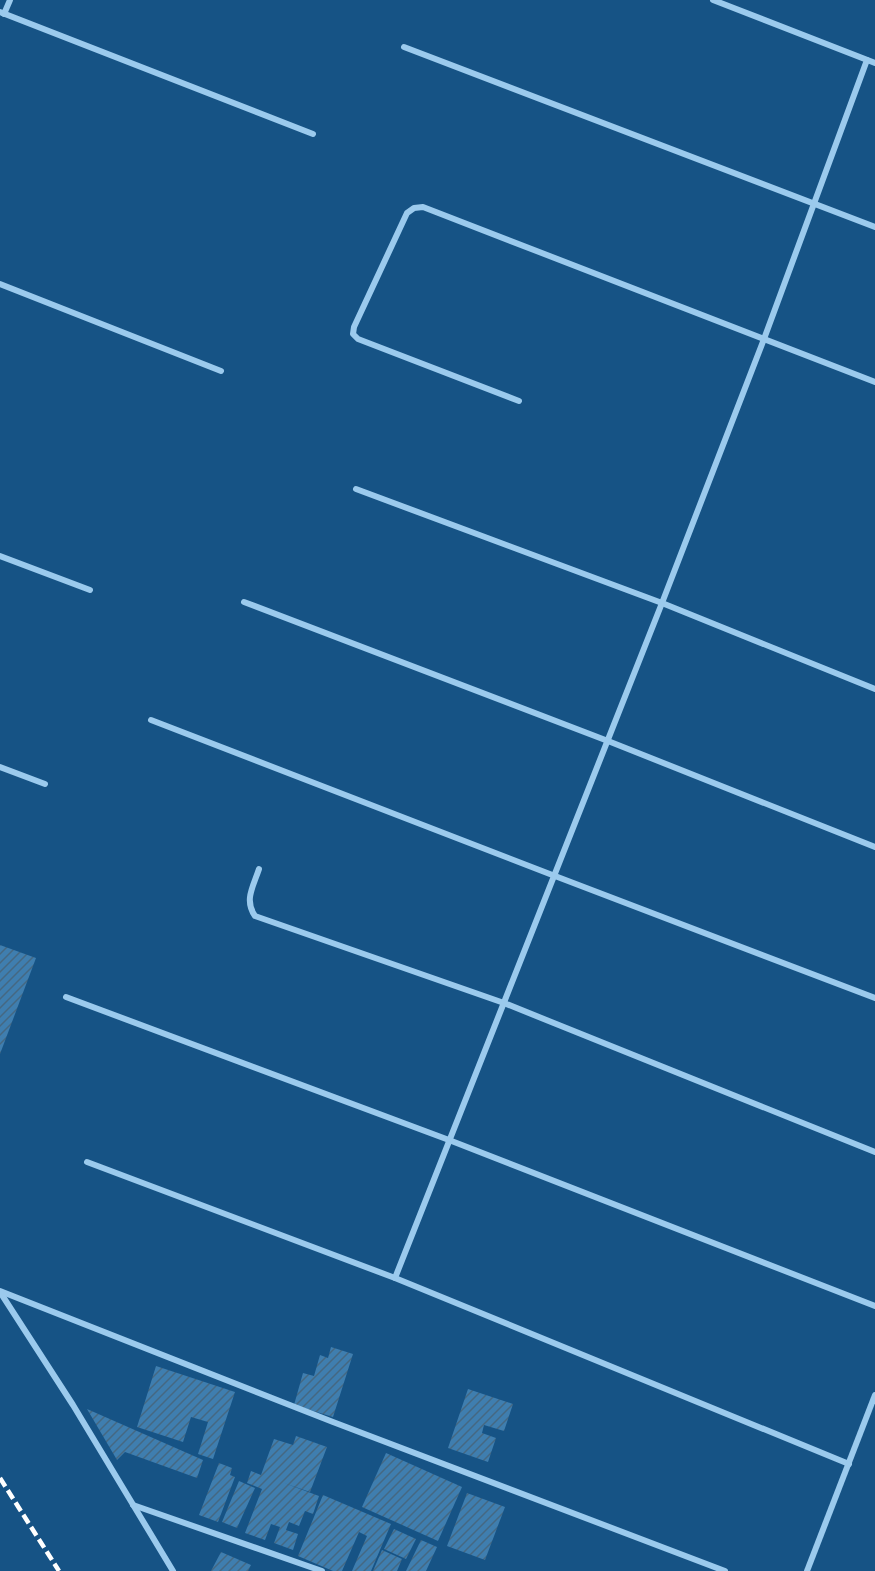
<svg xmlns="http://www.w3.org/2000/svg" width="875" height="1571" font-family="Barlow,sans-serif">
  <defs>
    <pattern id="building-hatch" width="6" height="6" patternUnits="userSpaceOnUse" patternTransform="scale(1.5)"><rect width="6" height="6" fill="#3f7eaf"/><path d="M-1 1l2-2M0 6l6-6M5 7l2-2" fill="none" stroke="#456882"/></pattern>
  </defs>
  <rect width="100%" height="100%" fill="#165385"/>
  <!-- building -->
  <g fill="url(#building-hatch)">
    <polygon points="0,945 36,958 0,1054"/>
    <polygon points="331,1347 353,1354 333,1417 294,1405 303,1373 314,1376 320,1355 328,1358"/>
    <polygon points="156,1366 235,1392 213,1459 198,1454 208,1422 191,1417 183,1442 137,1427"/>
    <polygon points="468,1389 513,1404 504,1431 484,1425 482,1433 496,1438 488,1462 448,1448"/>
    <polygon points="87,1409 203,1460 197,1478 125,1452 117,1460"/>
    <polygon points="296,1436 327,1447 310,1492 284,1483 319,1496 313,1514 305,1511 299,1526 289,1522 286,1530 298,1534 293,1550 274,1543 280,1527 271,1524 265,1540 245,1533 262,1489 247,1483 251,1471 261,1475 274,1439 293,1445"/>
    <polygon points="386,1453 462,1487 438,1541 362,1507"/>
    <polygon points="219,1463 232,1468 230,1475 235,1477 218,1522 199,1515"/>
    <polygon points="239,1481 255,1488 237,1528 222,1522"/>
    <polygon points="467,1493 505,1507 485,1560 447,1546"/>
    <polygon points="323,1495 391,1524 371,1571 352,1571 367,1536 359,1532 342,1571 333,1571 298,1556"/>
    <polygon points="394,1529 416,1539 406,1559 384,1549"/>
    <polygon points="421,1540 437,1547 426,1571 406,1571"/>
    <polygon points="382,1550 402,1559 397,1571 373,1571"/>
    <polygon points="221,1552 251,1565 248,1571 211,1571"/>
  </g>
  <g fill="none" stroke-linecap="round" stroke-linejoin="round">
    <!-- minor -->
    <g stroke="#9bcaed" stroke-width="6">
      <polyline points="713,0 875,63"/>
      <polyline points="0,12 313,134"/>
      <polyline points="4,14 10,0"/>
      <polyline points="404,47 875,227"/>
      <polyline points="0,284 221,371"/>
      <polyline points="519,401 358,339 353,334 354,327 407,213 414,208 423,207 875,382"/>
      <polyline points="356,489 662,603 875,689"/>
      <polyline points="0,556 90,590"/>
      <polyline points="244,602 608,741 875,847"/>
      <polyline points="151,720 555,876 875,998"/>
      <polyline points="0,767 45,784"/>
      <path d="M 259,869 C 253,887 244,900 255,916 L 504,1003 L 875,1152"/>
      <polyline points="66,997 449,1140 875,1306"/>
      <polyline points="87,1162 395,1278 849,1464"/>
      <polyline points="395,1278 662,603 764,339 867,60"/>
      <polyline points="0,1291 333,1422 725,1571"/>
      <polyline points="0,1292 73,1405 173,1571"/>
      <polyline points="133,1505 322,1571"/>
      <polyline points="807,1571 875,1395"/>
    </g>
    <!-- rail -->
    <polyline stroke="#fff" stroke-width="4.5" stroke-dasharray="10 4.5" stroke-linecap="butt" points="0,1478 59,1571"/>
  </g>
</svg>
